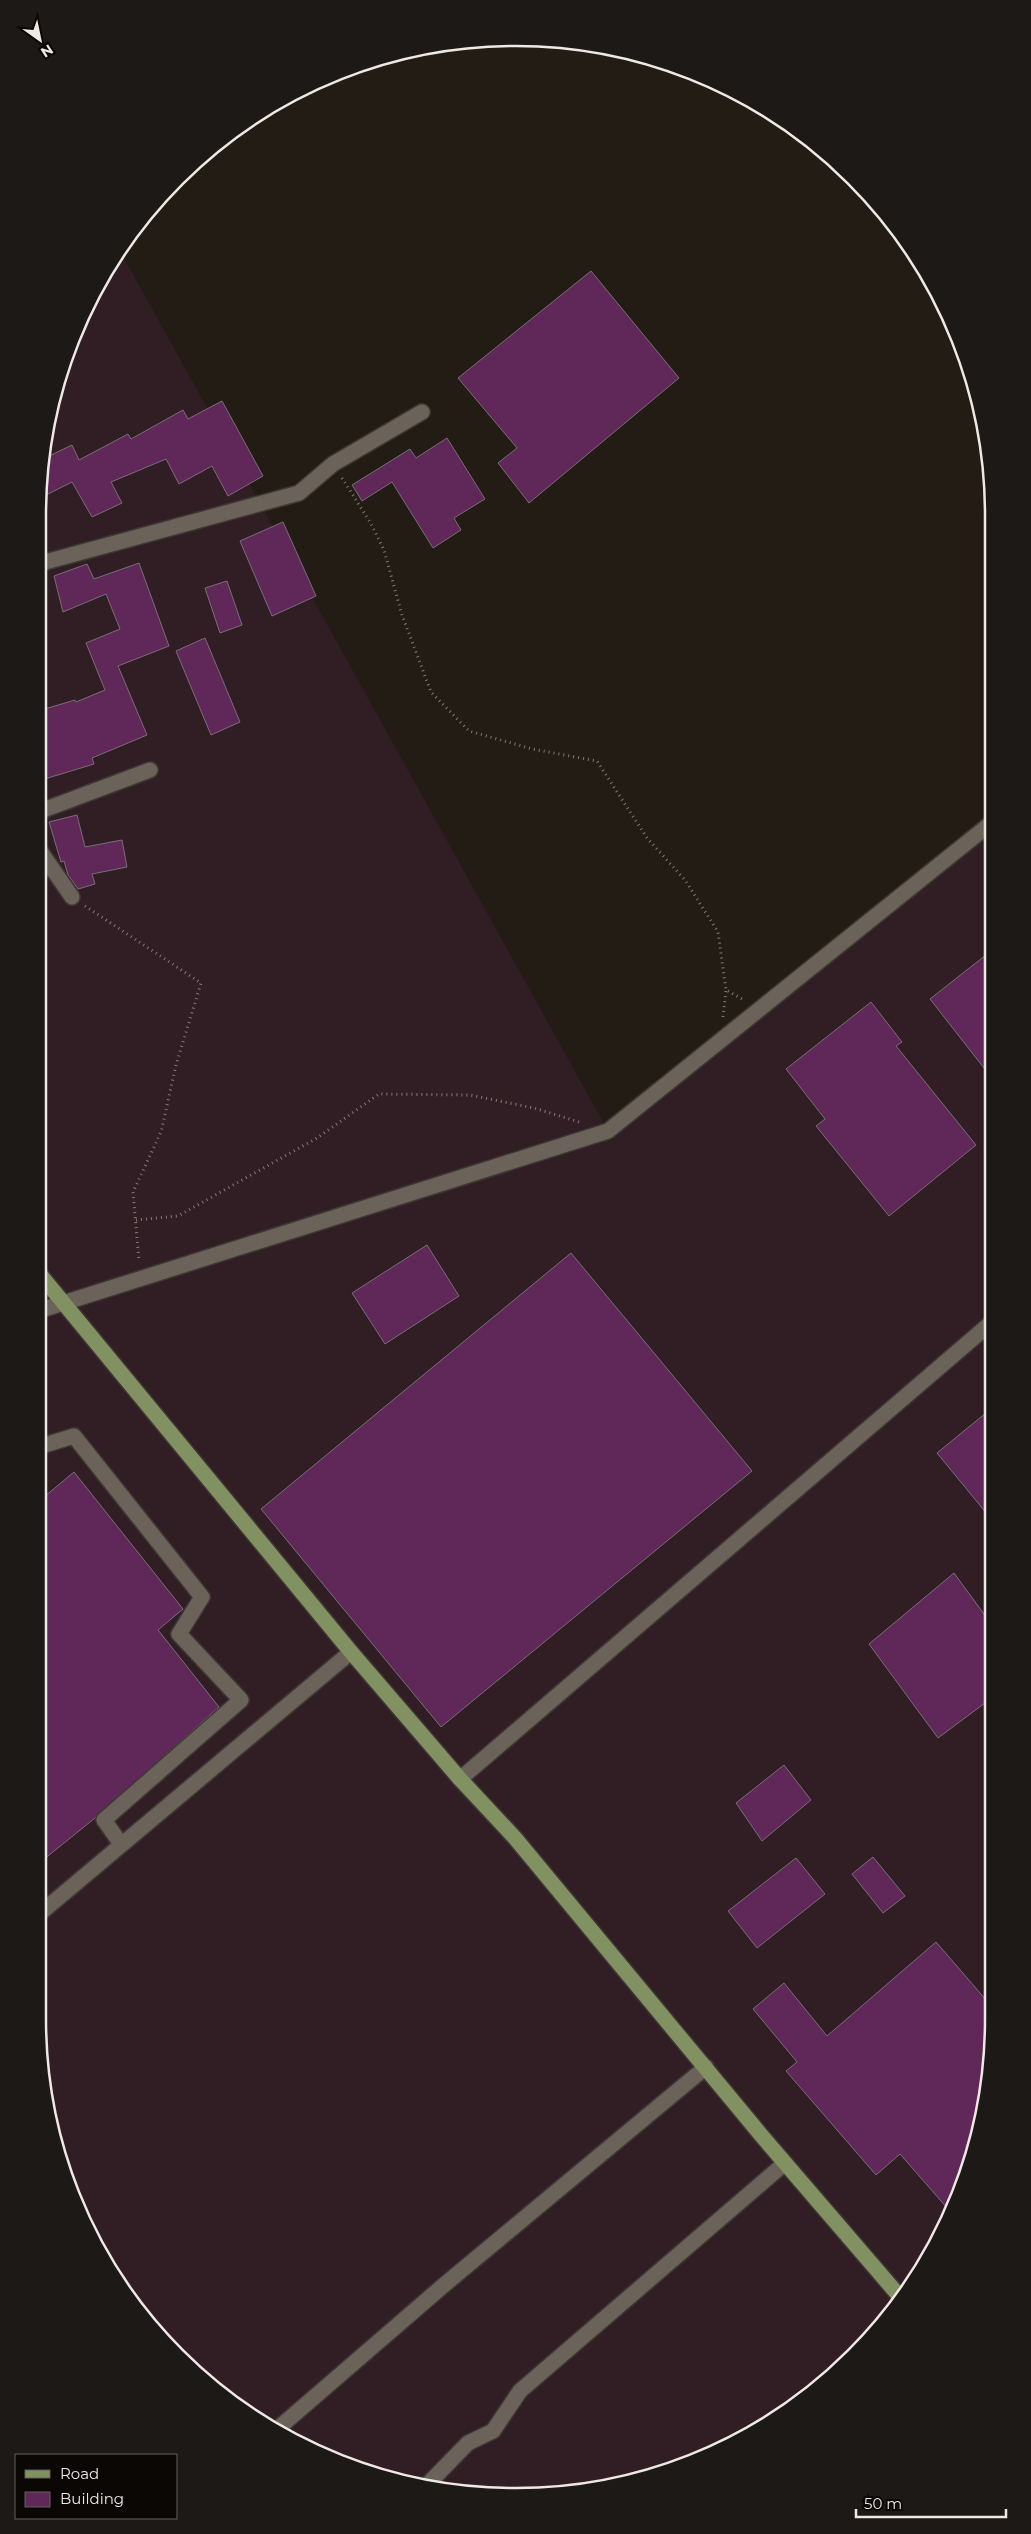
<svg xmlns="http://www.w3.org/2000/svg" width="1031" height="2534" font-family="Montserrat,sans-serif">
  <rect width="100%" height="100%" fill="#231c15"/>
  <!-- industrial -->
  <polygon fill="#311e24" points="120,251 608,1131 990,824 993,2018 968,2172 895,2310 781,2416 699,2460 609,2487 453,2492 362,2471 277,2433 156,2333 101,2257 63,2172 38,2018 38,516 63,362 101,277"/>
  <!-- building -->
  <g fill="#602858" stroke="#786e76">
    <polygon points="591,271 679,378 529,503 498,463 517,448 458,378"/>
    <polygon points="222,401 263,476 228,496 212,466 179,484 166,459 111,482 122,503 92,517 72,482 40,498 47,457 72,445 79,460 128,434 131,439 183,410 188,419"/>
    <polygon points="447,438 485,499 454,518 461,530 433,548 392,482 362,501 352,485 410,449 416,458"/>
    <polygon points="283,522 316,596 272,616 240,541"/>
    <polygon points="139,563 169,646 118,666 147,735 92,758 94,764 38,781 38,711 75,700 76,702 105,690 86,643 120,629 106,594 63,612 54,576 87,564 94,579"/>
    <polygon points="227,581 242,625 220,633 205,588"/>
    <polygon points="205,638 240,722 211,735 176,651"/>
    <polygon points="77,815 85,847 122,840 127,867 92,874 95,884 78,889 68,875 64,861 61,862 49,822"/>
    <polygon points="991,951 991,1077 930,999"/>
    <polygon points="871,1002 902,1042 896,1046 976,1145 889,1216 816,1126 825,1119 786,1069"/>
    <polygon points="427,1245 459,1296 385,1344 352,1293"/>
    <polygon points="571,1253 752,1471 441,1727 261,1509"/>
    <polygon points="992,1408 992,1520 937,1453"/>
    <polygon points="74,1472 183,1609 158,1630 219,1707 95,1818 38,1864 38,1502"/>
    <polygon points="954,1573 992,1625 993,1697 938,1738 869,1644"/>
    <polygon points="784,1765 811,1800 762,1841 736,1803"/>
    <polygon points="873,1857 905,1896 883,1913 852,1874"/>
    <polygon points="796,1858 825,1894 757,1948 728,1911"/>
    <polygon points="936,1942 993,2008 968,2172 948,2209 900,2154 876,2175 786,2071 797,2062 753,2009 784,1983 827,2036"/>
  </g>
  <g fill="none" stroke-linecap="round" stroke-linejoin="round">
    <!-- minor casing -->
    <g stroke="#3e3834" stroke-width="18">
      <g id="minor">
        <polyline points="38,564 299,493 333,464 422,412"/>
        <polyline points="38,812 150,770"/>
        <polyline points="38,848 72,897"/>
        <polyline points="38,1311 608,1131 990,824"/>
        <polyline points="38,1447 74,1436 202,1597 179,1634 241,1700 104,1820 121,1844"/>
        <polyline points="460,1779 992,1322"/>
        <polyline points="38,1915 351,1652"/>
        <polyline points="275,2431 444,2285 706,2067"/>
        <polyline points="426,2486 468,2443 493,2431 520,2391 785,2163"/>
      </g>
    </g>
    <!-- major casing -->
    <g stroke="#3e3834" stroke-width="18">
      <polyline id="major" points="38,1272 351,1652 460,1779 515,1838 761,2135 901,2298"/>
    </g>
    <!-- path -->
    <g stroke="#817a74" stroke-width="3" stroke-dasharray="1 4" stroke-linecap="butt">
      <polyline points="342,478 370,522 384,550 402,615 431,692 469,731 532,749 597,761 647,838 685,880 718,932 726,990 744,1000"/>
      <polyline points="85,906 201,983 176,1065 161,1132 133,1192 139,1261"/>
      <polyline points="723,1017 726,990"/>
      <polyline points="136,1220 178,1216 317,1138 379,1094 470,1095 534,1108 579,1122"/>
    </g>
    <!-- minor -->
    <use href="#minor" stroke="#6b6259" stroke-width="15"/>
    <!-- major -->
    <use href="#major" stroke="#819161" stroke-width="15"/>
  </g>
  <!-- crop -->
  <path d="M0 0H1031V2534H0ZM515 46H516A469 469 0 0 1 985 515V2019A469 469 0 0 1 516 2488H515A469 469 0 0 1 46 2019V515A469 469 0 0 1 515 46Z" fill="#1c1917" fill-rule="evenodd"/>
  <path fill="none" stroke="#eee9e4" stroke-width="2.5" d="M515 46H516A469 469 0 0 1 985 515V2019A469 469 0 0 1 516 2488H515A469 469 0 0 1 46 2019V515A469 469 0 0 1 515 46Z"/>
  <!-- legend -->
  <rect x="15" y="2454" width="162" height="65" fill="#0a0705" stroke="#65615e"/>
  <rect x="25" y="2470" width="25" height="8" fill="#819161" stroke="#65615e"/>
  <text x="60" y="2479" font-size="15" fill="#eee9e4">Road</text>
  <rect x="25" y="2492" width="25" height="15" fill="#602858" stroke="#65615e"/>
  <text x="60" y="2504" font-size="15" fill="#eee9e4">Building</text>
  <!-- north arrow -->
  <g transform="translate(40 40) rotate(147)" stroke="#0a0705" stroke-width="4" paint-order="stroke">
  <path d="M0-4L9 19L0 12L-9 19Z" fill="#eee9e4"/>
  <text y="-8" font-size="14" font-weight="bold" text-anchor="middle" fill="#eee9e4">N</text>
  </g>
  <!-- scale -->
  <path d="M856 2509v8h150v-8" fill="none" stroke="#eee9e4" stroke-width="2.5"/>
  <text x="864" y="2509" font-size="15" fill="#eee9e4" stroke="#0a0705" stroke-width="4" paint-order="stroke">50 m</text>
</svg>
